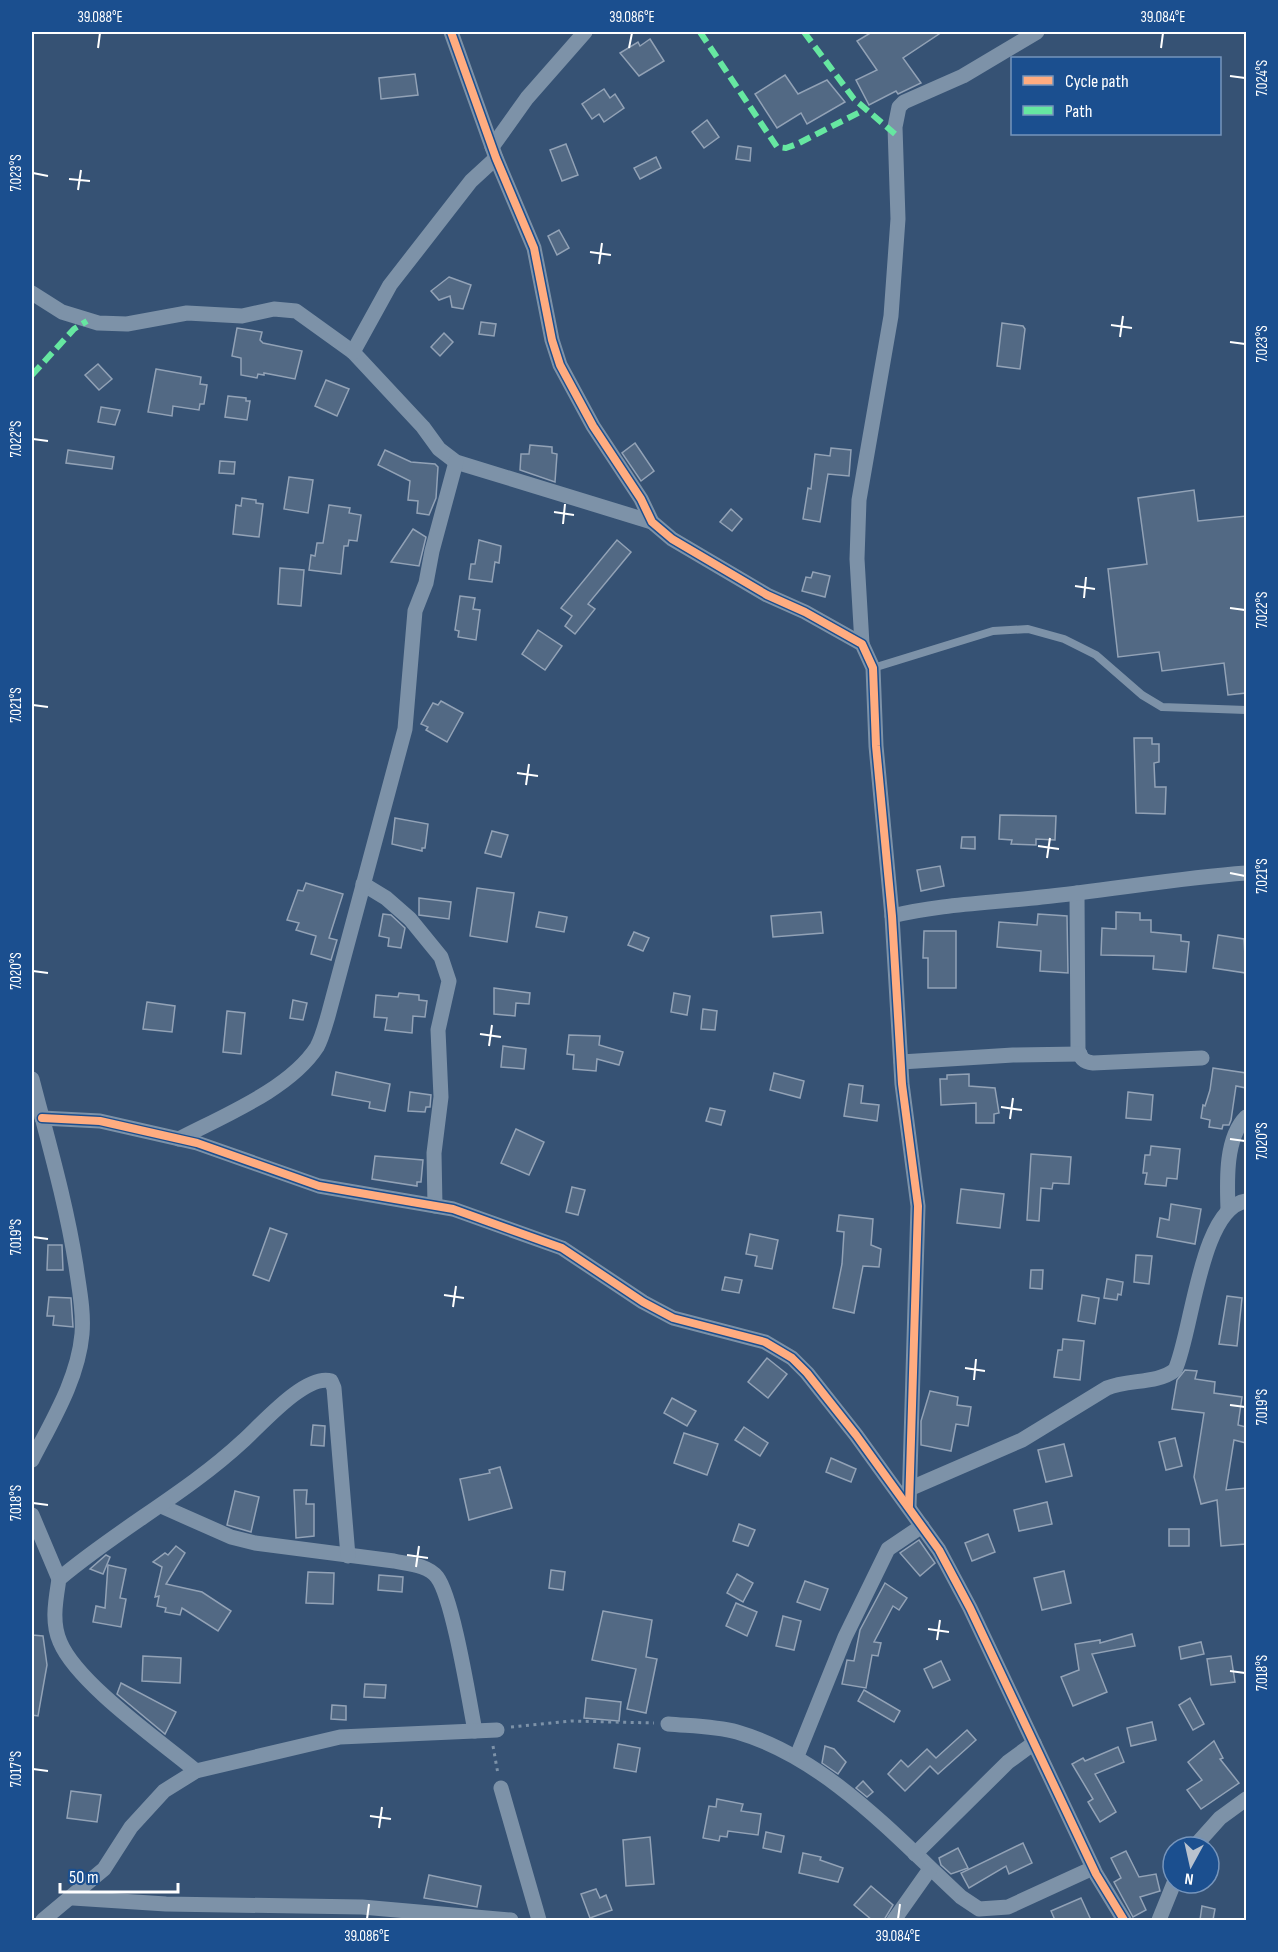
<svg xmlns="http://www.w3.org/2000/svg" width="1278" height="1952" font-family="'Sofia Sans Condensed',sans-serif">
  <rect width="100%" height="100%" fill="#365274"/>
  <!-- building -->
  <g fill="#526984" stroke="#92a2b6" stroke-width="1.5">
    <polygon points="872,32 942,32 903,58 921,83 898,94 896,91 869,105 856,80 877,70 857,41"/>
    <polygon points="650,39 664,61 639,76 620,53 638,42 640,46"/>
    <polygon points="415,74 418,95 381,99 379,78"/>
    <polygon points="785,75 798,94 827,80 845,102 807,124 801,113 777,128 755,94"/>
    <polygon points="604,89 610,98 615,94 624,108 604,122 599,114 592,119 582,104"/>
    <polygon points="707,120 719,137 704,148 692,132"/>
    <polygon points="566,144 578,175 562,181 550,150"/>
    <polygon points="738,146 751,148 750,161 736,159"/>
    <polygon points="656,157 661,168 640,179 634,168"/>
    <polygon points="559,230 569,248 557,255 548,236"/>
    <polygon points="449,277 471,285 463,309 452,307 450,296 439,300 431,291"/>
    <polygon points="481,322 496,324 494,336 479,334"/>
    <polygon points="1002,323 1023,326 1025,329 1020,369 997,366"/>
    <polygon points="237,328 262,332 260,340 263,343 302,351 295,379 264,373 264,375 258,374 257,378 241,375 241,358 232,356"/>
    <polygon points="444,333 453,342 440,356 431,347"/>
    <polygon points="98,364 112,379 99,390 85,375"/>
    <polygon points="156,369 201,377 200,384 207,385 204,404 200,404 199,410 173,406 172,416 148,412"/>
    <polygon points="326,380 349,389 337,416 315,406"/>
    <polygon points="228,396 246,398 246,401 250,401 247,420 225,417"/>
    <polygon points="101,407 120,410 115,425 98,422"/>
    <polygon points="635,443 654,471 641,481 622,453"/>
    <polygon points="530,445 552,447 552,453 557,454 555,482 520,470 521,454 529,454"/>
    <polygon points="831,448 851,450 849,476 828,474 820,522 803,519 808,488 811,489 815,454 830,456"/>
    <polygon points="68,450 114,457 112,469 66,463"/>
    <polygon points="385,450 411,462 435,464 438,467 436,498 429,515 417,513 418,501 408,500 410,481 378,465"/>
    <polygon points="220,461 235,462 234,474 219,473"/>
    <polygon points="289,477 313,480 308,513 284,509"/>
    <polygon points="1194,490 1198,521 1246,516 1246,693 1228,695 1224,663 1162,671 1159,652 1118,657 1108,569 1147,564 1138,498"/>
    <polygon points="242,498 256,500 256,503 263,504 259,537 233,534 236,505 241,506"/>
    <polygon points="329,505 350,508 349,513 361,515 357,541 349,540 348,546 344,546 341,574 309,570 311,555 315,556 317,543 323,543"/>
    <polygon points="731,509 742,519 732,531 720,522"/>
    <polygon points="413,529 426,537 419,566 391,562"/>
    <polygon points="479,540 501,546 499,563 495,562 492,582 469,579 471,564 475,564"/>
    <polygon points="617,540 631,552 588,604 595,609 575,634 565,626 572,616 561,608"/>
    <polygon points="280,568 304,570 301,606 278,604"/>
    <polygon points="813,572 830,576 825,597 802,591 806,577 811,578"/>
    <polygon points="460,596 475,598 473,609 480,610 476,640 458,637 459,631 455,630"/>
    <polygon points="538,630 562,646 545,670 522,654"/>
    <polygon points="441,701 463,713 447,742 426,730 428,727 421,724 433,703 438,705"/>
    <polygon points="1134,738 1152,738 1152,744 1159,744 1159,762 1154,763 1155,787 1166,787 1165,814 1136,813"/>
    <polygon points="1000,815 1056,816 1055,840 1036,839 1036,845 1011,844 1012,840 999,839"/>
    <polygon points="395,818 428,824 425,848 422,848 422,851 392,844"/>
    <polygon points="492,831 508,835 501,857 485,853"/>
    <polygon points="962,837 975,837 975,849 961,848"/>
    <polygon points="940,866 944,886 921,891 917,870"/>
    <polygon points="306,883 343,894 329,938 337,940 331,960 311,954 316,936 296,930 299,923 287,920 298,890 303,891"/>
    <polygon points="477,888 514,893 507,942 470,936"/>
    <polygon points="419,898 451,902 449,919 419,915"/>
    <polygon points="539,912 567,917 564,932 536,927"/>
    <polygon points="821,912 823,933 773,937 771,916"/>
    <polygon points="1116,912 1140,913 1140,920 1151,920 1151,932 1181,935 1181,941 1189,942 1186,972 1153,969 1154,956 1101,955 1102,928 1116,929"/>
    <polygon points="383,914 391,915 405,928 401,948 388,946 389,938 379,936"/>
    <polygon points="1038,914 1067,916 1068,973 1040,971 1041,951 997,947 999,922 1037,925"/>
    <polygon points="924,931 956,931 956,988 928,988 928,958 923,958"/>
    <polygon points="634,932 649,938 643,951 628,945"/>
    <polygon points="1218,935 1244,939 1246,973 1213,968"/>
    <polygon points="494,988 530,993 529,1004 516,1003 515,1016 494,1014"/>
    <polygon points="399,993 419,995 419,1000 427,1001 425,1017 413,1016 412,1033 385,1030 387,1018 374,1017 376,995 398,997"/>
    <polygon points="674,993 690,996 687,1015 671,1012"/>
    <polygon points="293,1000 307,1003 303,1020 290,1018"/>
    <polygon points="147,1002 175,1006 172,1032 143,1029"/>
    <polygon points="703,1009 717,1011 715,1030 701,1029"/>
    <polygon points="227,1011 245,1013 241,1054 223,1052"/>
    <polygon points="569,1035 600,1036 599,1045 623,1052 619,1065 597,1059 596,1071 573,1069 574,1055 567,1054"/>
    <polygon points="503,1046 526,1049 524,1069 501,1067"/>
    <polygon points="1213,1068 1246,1073 1246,1088 1236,1086 1231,1120 1229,1125 1223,1125 1222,1129 1209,1127 1210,1120 1201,1118 1203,1105 1205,1106 1210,1090"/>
    <polygon points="336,1072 390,1084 385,1111 369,1108 370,1102 332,1095"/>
    <polygon points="774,1073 804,1081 800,1098 770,1090"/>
    <polygon points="969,1074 969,1086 995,1088 999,1113 994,1114 994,1123 976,1123 976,1103 941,1105 940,1079 947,1079 947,1075"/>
    <polygon points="849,1084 863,1086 861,1103 879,1105 877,1121 844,1116"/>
    <polygon points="410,1092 431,1095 430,1107 426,1107 425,1112 408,1111"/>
    <polygon points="1128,1092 1153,1095 1151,1120 1126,1118"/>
    <polygon points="710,1108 725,1111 721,1125 706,1121"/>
    <polygon points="516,1129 544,1142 529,1175 501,1163"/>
    <polygon points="1151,1146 1180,1149 1177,1179 1167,1178 1166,1186 1145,1184 1147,1173 1143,1173 1145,1155 1150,1155"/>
    <polygon points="1031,1154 1071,1157 1069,1184 1053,1183 1052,1189 1041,1188 1039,1221 1027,1220"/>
    <polygon points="375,1156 423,1160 421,1182 417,1182 417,1186 372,1179"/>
    <polygon points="572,1187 585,1190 578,1215 566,1212"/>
    <polygon points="961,1189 1004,1194 1000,1228 957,1223"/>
    <polygon points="1171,1204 1201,1209 1195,1244 1157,1237 1160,1218 1169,1220"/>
    <polygon points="839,1215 873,1219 871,1245 881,1249 879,1267 863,1266 854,1313 833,1308 842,1264 844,1232 837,1231"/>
    <polygon points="270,1228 287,1234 269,1281 253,1275"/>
    <polygon points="750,1234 778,1240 772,1269 755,1266 757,1256 746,1254"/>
    <polygon points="48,1245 62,1245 63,1270 47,1270"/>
    <polygon points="1136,1255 1152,1256 1149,1284 1134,1282"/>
    <polygon points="1031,1270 1043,1270 1042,1289 1030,1288"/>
    <polygon points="725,1277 742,1280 739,1293 722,1290"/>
    <polygon points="1107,1279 1123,1282 1121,1295 1118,1294 1117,1300 1104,1298"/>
    <polygon points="1082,1295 1099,1298 1095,1324 1078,1321"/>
    <polygon points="1227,1296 1242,1298 1237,1346 1219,1344"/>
    <polygon points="49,1297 71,1298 73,1327 53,1325 54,1316 47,1316"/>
    <polygon points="1063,1339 1084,1341 1080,1380 1054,1377 1058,1350 1062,1350"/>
    <polygon points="767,1358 787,1374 768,1398 748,1382"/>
    <polygon points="1185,1370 1197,1371 1195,1379 1215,1382 1214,1393 1242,1397 1238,1425 1246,1427 1246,1443 1234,1440 1226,1490 1246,1488 1246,1544 1221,1546 1217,1500 1201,1504 1194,1477 1204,1413 1172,1409 1177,1380"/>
    <polygon points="930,1391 958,1397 957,1405 971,1407 968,1426 956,1424 951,1451 921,1445 921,1421"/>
    <polygon points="672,1398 696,1411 687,1426 664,1413"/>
    <polygon points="313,1425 325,1426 324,1446 311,1445"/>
    <polygon points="744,1427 768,1443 760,1456 735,1440"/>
    <polygon points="684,1433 718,1444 707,1475 674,1463"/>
    <polygon points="1175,1438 1182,1466 1166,1470 1159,1442"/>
    <polygon points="1064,1444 1072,1476 1046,1482 1038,1450"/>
    <polygon points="831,1458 856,1469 851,1482 826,1472"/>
    <polygon points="500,1467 512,1508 469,1520 460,1479 490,1473 489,1470"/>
    <polygon points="294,1490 307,1490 306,1504 314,1504 314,1536 296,1538"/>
    <polygon points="235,1491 259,1497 251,1532 227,1525"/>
    <polygon points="1047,1502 1052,1524 1019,1531 1014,1510"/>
    <polygon points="739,1524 755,1530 748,1546 733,1541"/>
    <rect x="1169" y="1529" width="20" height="17"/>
    <polygon points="988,1534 995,1552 972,1561 965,1543"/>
    <polygon points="919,1540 935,1563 920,1576 900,1553"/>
    <polygon points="176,1546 185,1553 166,1584 202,1592 231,1611 218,1631 182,1608 180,1615 165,1612 166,1608 157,1606 159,1596 155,1597 162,1567 153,1562 165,1553 168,1555"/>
    <polygon points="106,1555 110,1557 103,1574 90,1569"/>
    <polygon points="108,1565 126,1569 120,1598 126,1599 121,1627 93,1622 96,1606 105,1608"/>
    <polygon points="551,1570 565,1572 563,1590 549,1588"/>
    <polygon points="1064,1571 1071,1603 1042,1610 1034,1578"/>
    <polygon points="308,1572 334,1573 333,1604 306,1603"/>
    <polygon points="737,1574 753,1583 743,1602 727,1593"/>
    <polygon points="379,1575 403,1577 402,1592 378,1590"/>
    <polygon points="805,1581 828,1589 820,1610 797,1602"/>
    <polygon points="885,1583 907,1598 899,1610 893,1606 874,1642 881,1643 878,1656 872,1655 866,1688 842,1684 847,1660 854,1661 860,1630"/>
    <polygon points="736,1603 757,1612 747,1636 726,1626"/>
    <polygon points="603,1611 652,1620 646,1657 657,1659 646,1713 627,1709 636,1669 592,1660"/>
    <polygon points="783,1616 801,1621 794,1650 776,1646"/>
    <polygon points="1132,1634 1135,1646 1092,1654 1107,1692 1073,1706 1061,1677 1079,1670 1075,1644 1100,1640 1100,1643"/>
    <polygon points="32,1635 43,1636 47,1665 38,1716 32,1715"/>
    <polygon points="1201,1642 1204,1654 1181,1659 1179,1647"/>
    <polygon points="143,1656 181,1658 180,1683 142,1681"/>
    <polygon points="1231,1656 1235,1682 1211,1685 1207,1659"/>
    <polygon points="941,1661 950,1680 933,1688 924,1669"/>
    <polygon points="121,1683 176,1712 165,1734 117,1694"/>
    <polygon points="365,1684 386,1685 385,1698 364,1697"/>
    <polygon points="864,1690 900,1711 894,1722 858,1701"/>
    <polygon points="586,1698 621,1702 619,1721 584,1718"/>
    <polygon points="1190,1698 1204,1724 1193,1730 1179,1705"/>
    <polygon points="332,1705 346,1706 346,1720 331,1719"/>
    <polygon points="1152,1722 1156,1740 1131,1746 1127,1728"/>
    <polygon points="967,1730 976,1740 938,1774 930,1766 905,1791 888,1774 901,1760 908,1767 927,1749 936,1758"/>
    <polygon points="1214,1741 1223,1758 1220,1759 1239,1783 1201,1809 1187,1790 1202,1780 1188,1762"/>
    <polygon points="618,1744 640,1748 636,1772 614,1768"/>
    <polygon points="825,1746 834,1749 846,1762 838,1774 822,1763"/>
    <polygon points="1118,1747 1124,1762 1095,1774 1116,1812 1100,1822 1088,1802 1093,1799 1072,1764 1083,1758 1085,1761"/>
    <polygon points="863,1781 873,1792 867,1797 856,1788"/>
    <polygon points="71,1791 101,1795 97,1822 67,1818"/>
    <polygon points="717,1799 743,1804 741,1811 761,1814 758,1835 728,1831 727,1837 720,1836 719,1841 703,1838 709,1806 716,1807"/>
    <polygon points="766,1832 784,1836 781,1852 763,1848"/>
    <polygon points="650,1837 654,1884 626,1886 623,1840"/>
    <polygon points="1023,1843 1032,1863 1009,1874 1006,1866 969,1888 961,1873"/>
    <polygon points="958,1848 968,1868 951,1874 941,1865 939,1858"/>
    <polygon points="1126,1851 1139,1877 1156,1874 1160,1891 1140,1897 1146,1910 1133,1917 1114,1882 1121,1878 1111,1858"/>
    <polygon points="803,1853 821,1857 820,1860 843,1868 838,1882 799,1873"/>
    <polygon points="429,1875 481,1886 477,1907 424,1898"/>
    <polygon points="871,1886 893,1905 884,1920 872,1920 854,1905"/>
    <polygon points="596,1889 600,1898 606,1895 612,1910 590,1918 581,1894"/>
    <polygon points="1081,1898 1091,1920 1055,1920 1051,1911"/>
    <polygon points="1202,1906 1215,1909 1213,1920 1200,1920"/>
  </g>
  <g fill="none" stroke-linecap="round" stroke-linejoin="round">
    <!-- path -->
    <g stroke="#7d92a8" stroke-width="3" stroke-dasharray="3 4.5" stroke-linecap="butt">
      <polyline points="511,1727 571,1721 654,1723"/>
      <polyline points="493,1746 498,1774"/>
    </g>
    <!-- lane -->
    <polyline stroke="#7d92a8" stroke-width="8" points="873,668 993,631 1028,629 1064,639 1096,655 1142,695 1162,707 1246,710"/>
    <!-- street -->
    <g stroke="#7d92a8" stroke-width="15">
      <polyline points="451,32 496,158 534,248 552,340 560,365 593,426 641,499 652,522 672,539 767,595 805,612 862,644 873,668 876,746 892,916 902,1084 918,1206 909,1506"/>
      <polyline points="492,147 527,98 585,32"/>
      <polyline points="32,293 62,312 98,323 127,324 187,313 242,316 274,309 296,311 353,352 423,427 439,449 456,462 652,522"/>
      <polyline points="353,352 390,285 471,181 496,158"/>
      <polyline points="862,644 857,559 859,500 891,316 898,219 895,127 899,107 904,102 963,76 1037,32"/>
      <polyline points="363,884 386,898 410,919 441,957 449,981 438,1030 441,1097 434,1153 435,1206"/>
      <path d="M 1077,893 L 1078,1050 C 1081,1058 1083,1062 1093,1063 L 1202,1058"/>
      <path d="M 892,916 C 941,904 992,903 1042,897 C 1110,890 1178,878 1246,873"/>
      <polyline points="901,1062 1013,1055 1080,1054"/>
      <path d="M 32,1079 C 48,1141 66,1202 76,1266 C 79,1288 84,1311 82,1334 C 78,1379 52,1421 32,1460"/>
      <polyline points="42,1118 100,1121 197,1143 319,1186 453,1209 562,1248 643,1302 673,1318 765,1342 792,1358 807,1373 856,1435 939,1550 970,1608 1096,1874 1124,1920"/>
      <path d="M 179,1139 C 223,1116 290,1089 317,1047 C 322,1038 325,1026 328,1016 L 405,729 L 415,611 L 426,583 L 432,551 L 456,462"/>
      <path d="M 1228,1210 C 1227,1181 1225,1138 1246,1117"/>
      <path d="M 909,1489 L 1022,1440 L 1107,1388 C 1128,1379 1157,1384 1175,1370 C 1192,1334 1200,1208 1246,1201"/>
      <path d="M 161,1506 L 231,1537 L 255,1543 L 394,1561 C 408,1564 428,1565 437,1577 C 453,1598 469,1700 475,1731"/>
      <polyline points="32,1515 59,1579"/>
      <path d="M 668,1724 C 690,1726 715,1726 737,1732 C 826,1758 894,1835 961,1897 L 979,1909 L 1008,1907 L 1093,1868"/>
      <polyline points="797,1756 845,1637 888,1549 922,1526"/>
      <path d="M 196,1771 C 160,1741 77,1683 60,1642 C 51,1622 56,1599 59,1579 C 118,1529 187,1493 243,1441 C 261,1425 306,1373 331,1381 L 334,1388 L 348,1556"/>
      <polyline points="501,1788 539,1920"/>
      <polyline points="1194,1847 1220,1818 1246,1799"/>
      <polyline points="915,1854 1008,1762 1034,1743"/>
      <polyline points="73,1898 166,1904 362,1907 511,1920"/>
      <polyline points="43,1920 104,1869 131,1827 164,1791 196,1771 340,1737 497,1730"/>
      <polyline points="894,1920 930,1869"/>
      <polyline points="1159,1920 1174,1883"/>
    </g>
    <!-- quiet -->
    <g stroke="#66e7a1" stroke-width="6" stroke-dasharray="12 6" stroke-linecap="butt">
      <polyline points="700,32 777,147 786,148 797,144 864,110"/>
      <polyline points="804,32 854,99 895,134"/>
      <polyline points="32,375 74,329 87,321"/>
    </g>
    <!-- cycleway casing -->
    <g stroke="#1b4f8f" stroke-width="11">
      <g id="cycleway">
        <polyline points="451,32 496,158 534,248 552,340 560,365 593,426 641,499 652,522 672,539 767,595 805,612 862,644 873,668 876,746 892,916 902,1084 918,1206 909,1506"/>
        <polyline points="42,1118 100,1121 197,1143 319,1186 453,1209 562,1248 643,1302 673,1318 765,1342 792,1358 807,1373 856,1435 939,1550 970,1608 1096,1874 1124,1920"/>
      </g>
    </g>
    <!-- cycleway -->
    <use href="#cycleway" stroke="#ffac80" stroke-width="8"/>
  </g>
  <!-- ticks -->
  <path fill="none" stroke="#fff" stroke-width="2" d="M 98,48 L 100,33M 629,48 L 632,33M 1161,48 L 1163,33M 1230,76 L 1245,78M 33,173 L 48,176M 69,179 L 90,181M 78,190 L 81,170M 590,252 L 611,255M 599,264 L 602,243M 1111,325 L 1132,328M 1120,337 L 1123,316M 1230,342 L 1245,344M 33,439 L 48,441M 554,512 L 574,515M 563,524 L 565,504M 1075,586 L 1095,589M 1084,598 L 1086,577M 1230,608 L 1245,610M 33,705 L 48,707M 517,773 L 538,776M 526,785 L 529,764M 1038,846 L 1059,849M 1047,858 L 1050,838M 1230,873 L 1245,876M 33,971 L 48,973M 480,1034 L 501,1037M 489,1046 L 492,1025M 1001,1107 L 1022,1110M 1010,1119 L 1013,1098M 1230,1139 L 1245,1141M 33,1237 L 48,1239M 444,1295 L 464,1298M 453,1307 L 456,1286M 965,1368 L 985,1371M 974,1380 L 976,1359M 1230,1405 L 1245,1407M 33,1503 L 48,1505M 407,1555 L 428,1558M 416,1567 L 419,1546M 928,1629 L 949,1632M 937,1640 L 940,1620M 1230,1671 L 1245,1673M 33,1769 L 48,1771M 370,1816 L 391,1819M 379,1828 L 382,1807M 367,1919 L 369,1904M 898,1919 L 900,1904"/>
  <!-- border -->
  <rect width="1278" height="1952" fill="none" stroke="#1b4f8f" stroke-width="66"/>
  <!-- legend -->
  <rect x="1011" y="57" width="210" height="78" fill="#1b4f8f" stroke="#7695bc" stroke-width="1.5"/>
  <rect x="1023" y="76" width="30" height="9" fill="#ffac80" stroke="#7695bc" stroke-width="1.5"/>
  <text x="1065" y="87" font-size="18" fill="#ffffff">Cycle path</text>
  <rect x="1023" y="106" width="30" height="9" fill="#66e7a1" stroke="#7695bc" stroke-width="1.5"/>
  <text x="1065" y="117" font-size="18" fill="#ffffff">Path</text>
  <!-- north arrow -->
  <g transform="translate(1191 1865) rotate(188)"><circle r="28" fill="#1b4f8f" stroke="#7695bc" stroke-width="1.5"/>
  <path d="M0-4.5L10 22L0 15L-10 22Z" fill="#b9c2ce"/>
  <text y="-9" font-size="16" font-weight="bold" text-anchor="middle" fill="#ffffff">N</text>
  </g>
  <!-- scale -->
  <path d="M60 1883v9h118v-9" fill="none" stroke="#ffffff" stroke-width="3"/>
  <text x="69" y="1883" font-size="18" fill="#ffffff" stroke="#1b4f8f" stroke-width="4.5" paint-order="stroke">50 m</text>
  <rect x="33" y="33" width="1212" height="1886" fill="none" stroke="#fff" stroke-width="2"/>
  <g font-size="15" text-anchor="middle" fill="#fff">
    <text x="100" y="22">39.088°E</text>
    <text x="632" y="22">39.086°E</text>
    <text x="1163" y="22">39.084°E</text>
    <text transform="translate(1262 78) rotate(-90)" y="5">7.024°S</text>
    <text transform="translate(16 173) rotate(-90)" y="5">7.023°S</text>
    <text transform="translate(1262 344) rotate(-90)" y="5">7.023°S</text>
    <text transform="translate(16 439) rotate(-90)" y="5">7.022°S</text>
    <text transform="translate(1262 610) rotate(-90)" y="5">7.022°S</text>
    <text transform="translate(16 705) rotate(-90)" y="5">7.021°S</text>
    <text transform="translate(1262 876) rotate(-90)" y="5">7.021°S</text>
    <text transform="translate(16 971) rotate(-90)" y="5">7.020°S</text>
    <text transform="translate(1262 1141) rotate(-90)" y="5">7.020°S</text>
    <text transform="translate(16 1237) rotate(-90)" y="5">7.019°S</text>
    <text transform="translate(1262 1407) rotate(-90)" y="5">7.019°S</text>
    <text transform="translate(16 1503) rotate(-90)" y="5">7.018°S</text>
    <text transform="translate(1262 1673) rotate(-90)" y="5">7.018°S</text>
    <text transform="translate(16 1769) rotate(-90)" y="5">7.017°S</text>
    <text x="367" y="1941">39.086°E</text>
    <text x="898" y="1941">39.084°E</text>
  </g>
</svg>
